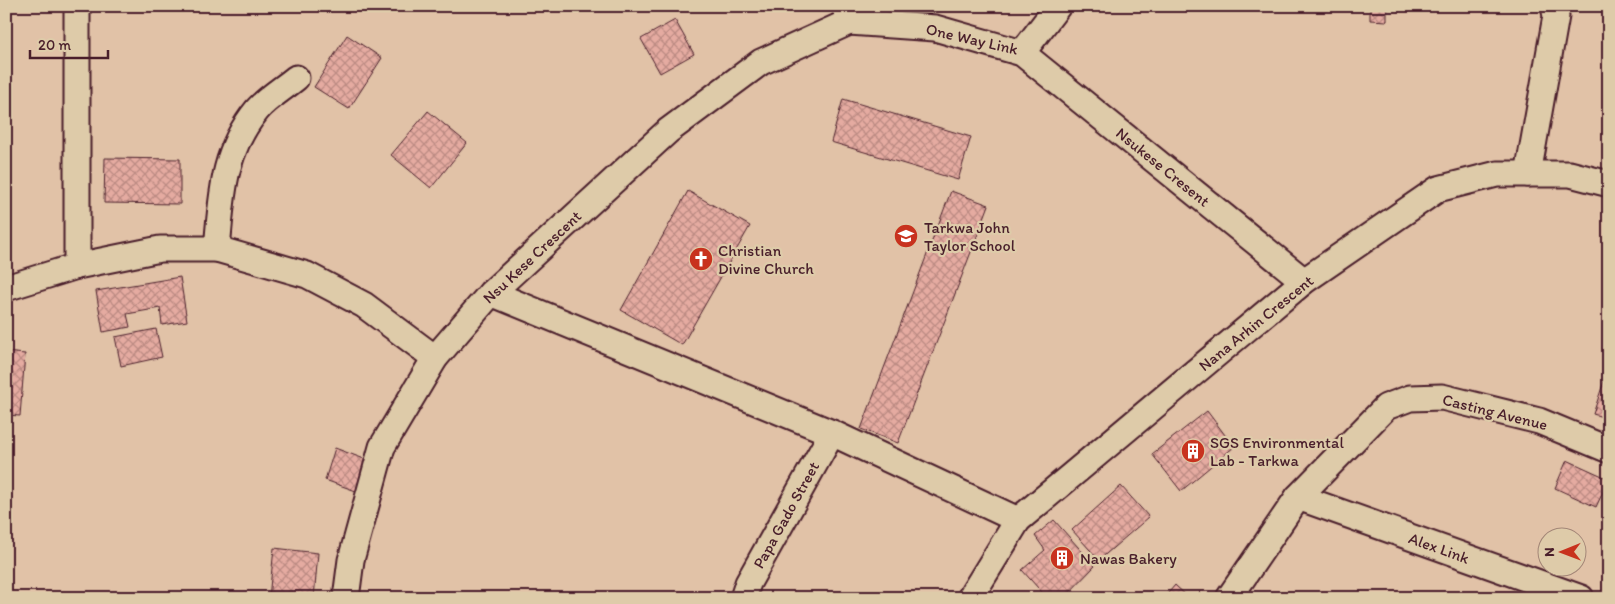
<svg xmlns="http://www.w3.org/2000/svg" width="1615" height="604" font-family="Itim,sans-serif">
  <defs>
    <pattern id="building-cross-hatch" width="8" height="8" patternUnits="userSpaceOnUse" patternTransform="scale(1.25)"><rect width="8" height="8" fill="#e5aba1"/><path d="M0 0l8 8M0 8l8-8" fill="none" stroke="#bc8b83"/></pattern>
  </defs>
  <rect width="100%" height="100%" fill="#e1c2a7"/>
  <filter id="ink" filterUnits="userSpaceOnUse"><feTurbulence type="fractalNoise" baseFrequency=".02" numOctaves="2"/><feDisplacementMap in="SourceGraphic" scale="10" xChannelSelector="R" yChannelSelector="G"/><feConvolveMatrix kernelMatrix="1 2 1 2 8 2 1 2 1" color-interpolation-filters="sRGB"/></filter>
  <g filter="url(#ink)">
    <!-- building -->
    <g fill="url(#building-cross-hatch)" stroke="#4a1f2b">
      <polygon points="1370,6 1387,6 1387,21 1370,20"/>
      <polygon points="675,20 694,54 660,73 641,39"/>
      <polygon points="347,35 382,58 349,109 314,87"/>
      <polygon points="843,99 971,137 958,180 831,142"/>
      <polygon points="428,111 467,143 431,188 391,155"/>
      <polygon points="105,158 180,159 180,204 104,203"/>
      <polygon points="688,191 750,226 682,345 621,310"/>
      <polygon points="951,191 989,205 898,443 861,429"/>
      <polygon points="180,277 187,321 162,325 160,308 127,314 130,327 103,332 96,291"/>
      <polygon points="156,329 162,357 121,366 115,337"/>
      <polygon points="6,352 25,354 20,416 6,415"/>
      <polygon points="1606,375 1609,376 1609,419 1593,414"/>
      <polygon points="1207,411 1234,447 1181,491 1152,454"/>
      <polygon points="335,448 367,460 356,491 325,480"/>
      <polygon points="1567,460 1609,479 1596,507 1555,488"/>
      <polygon points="1121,486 1149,517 1099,560 1072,530"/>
      <polygon points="1054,520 1095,566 1064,598 1047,598 1022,570 1045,550 1035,536"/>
      <polygon points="274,548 318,553 314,598 269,598"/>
      <polygon points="1175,585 1189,598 1164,598"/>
    </g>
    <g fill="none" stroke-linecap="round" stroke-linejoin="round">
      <!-- minor casing -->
      <g stroke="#4a1f2b" stroke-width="29">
        <g id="minor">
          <polyline points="845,7 849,22 935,28 1022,53 1304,281"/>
          <polyline points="1022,53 1058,6"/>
          <polyline points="1528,174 1556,16 1554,6"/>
          <path d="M 217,249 C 222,196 222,153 257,110 C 267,98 284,88 296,78"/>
          <polyline points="77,266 77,6"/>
          <polyline points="6,288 77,266 160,249 217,249 307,275 364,305 435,358"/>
          <polyline points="491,293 832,433 1018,520"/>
          <polyline points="1298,497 1581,598"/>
          <polyline points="346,598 351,560 382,447 435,358 491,293 668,131 761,62 849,22"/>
          <polyline points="743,598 748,583 832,433"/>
          <polyline points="970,598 1018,520 1304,281 1438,189 1497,174 1570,174 1609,184"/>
          <polyline points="1229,598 1298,497 1386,407 1410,398 1442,397 1539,421 1609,450"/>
        </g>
      </g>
      <!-- minor -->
      <use href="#minor" stroke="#decba9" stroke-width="25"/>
    </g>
  </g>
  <!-- icons -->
  <defs>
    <g id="school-disc" transform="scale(1.25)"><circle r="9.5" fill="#c8321e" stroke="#decba9"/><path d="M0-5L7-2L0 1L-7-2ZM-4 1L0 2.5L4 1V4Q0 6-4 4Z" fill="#fff"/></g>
    <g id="church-disc" transform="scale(1.25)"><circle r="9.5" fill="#c8321e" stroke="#decba9"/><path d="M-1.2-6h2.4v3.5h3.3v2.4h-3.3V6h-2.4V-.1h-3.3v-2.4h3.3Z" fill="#fff"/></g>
    <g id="building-disc" transform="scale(1.25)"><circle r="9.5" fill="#c8321e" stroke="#decba9"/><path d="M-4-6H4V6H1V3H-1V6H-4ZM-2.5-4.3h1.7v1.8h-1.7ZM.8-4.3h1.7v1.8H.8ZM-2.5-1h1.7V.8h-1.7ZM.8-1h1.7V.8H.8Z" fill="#fff"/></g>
  </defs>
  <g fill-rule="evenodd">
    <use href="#school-disc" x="906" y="236"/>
    <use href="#church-disc" x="701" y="259"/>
    <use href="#building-disc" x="1193" y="451"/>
    <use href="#building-disc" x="1062" y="558"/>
  </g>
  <g text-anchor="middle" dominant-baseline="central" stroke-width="4.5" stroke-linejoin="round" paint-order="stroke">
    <!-- street labels -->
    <g font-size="16" fill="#4a1f2b" stroke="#decba9">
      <text transform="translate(972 39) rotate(13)">One Way Link</text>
      <text transform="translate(1163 167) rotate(39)">Nsukese Cresent</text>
      <text transform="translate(532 257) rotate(-43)">Nsu Kese Crescent</text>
      <text transform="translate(1256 323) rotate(-39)">Nana Arhin Crescent</text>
      <text transform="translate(1495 412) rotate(14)">Casting Avenue</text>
      <text transform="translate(786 515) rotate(-61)">Papa Gado Street</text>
      <text transform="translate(1439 548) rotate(20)">Alex Link</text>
    </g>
    <!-- poi labels -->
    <g font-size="16" fill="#4a1f2b" stroke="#decba9" text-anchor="start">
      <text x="924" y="227">Tarkwa John<tspan x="924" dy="18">Taylor School</tspan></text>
      <text x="718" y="250">Christian<tspan x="718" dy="18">Divine Church</tspan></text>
      <text x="1210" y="442">SGS Environmental<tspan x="1210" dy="18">Lab - Tarkwa</tspan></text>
      <text x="1080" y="558">Nawas Bakery</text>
    </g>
  </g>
  <!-- margin -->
  <rect width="1615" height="604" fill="none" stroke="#decba9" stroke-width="25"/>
  <rect x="12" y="12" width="1590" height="579" fill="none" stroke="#4a1f2b" stroke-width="2" filter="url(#ink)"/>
  <!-- north arrow -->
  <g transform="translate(1562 552) rotate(269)"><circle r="24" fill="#decba9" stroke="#a38677"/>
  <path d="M0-4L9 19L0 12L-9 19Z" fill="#c8321e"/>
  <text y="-8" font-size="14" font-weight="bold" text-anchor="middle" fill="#4a1f2b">N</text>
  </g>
  <!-- scale -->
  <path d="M30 50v8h78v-8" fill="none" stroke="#4a1f2b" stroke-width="2.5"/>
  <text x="38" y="50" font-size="15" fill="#4a1f2b" stroke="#decba9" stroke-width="4" paint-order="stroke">20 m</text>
</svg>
